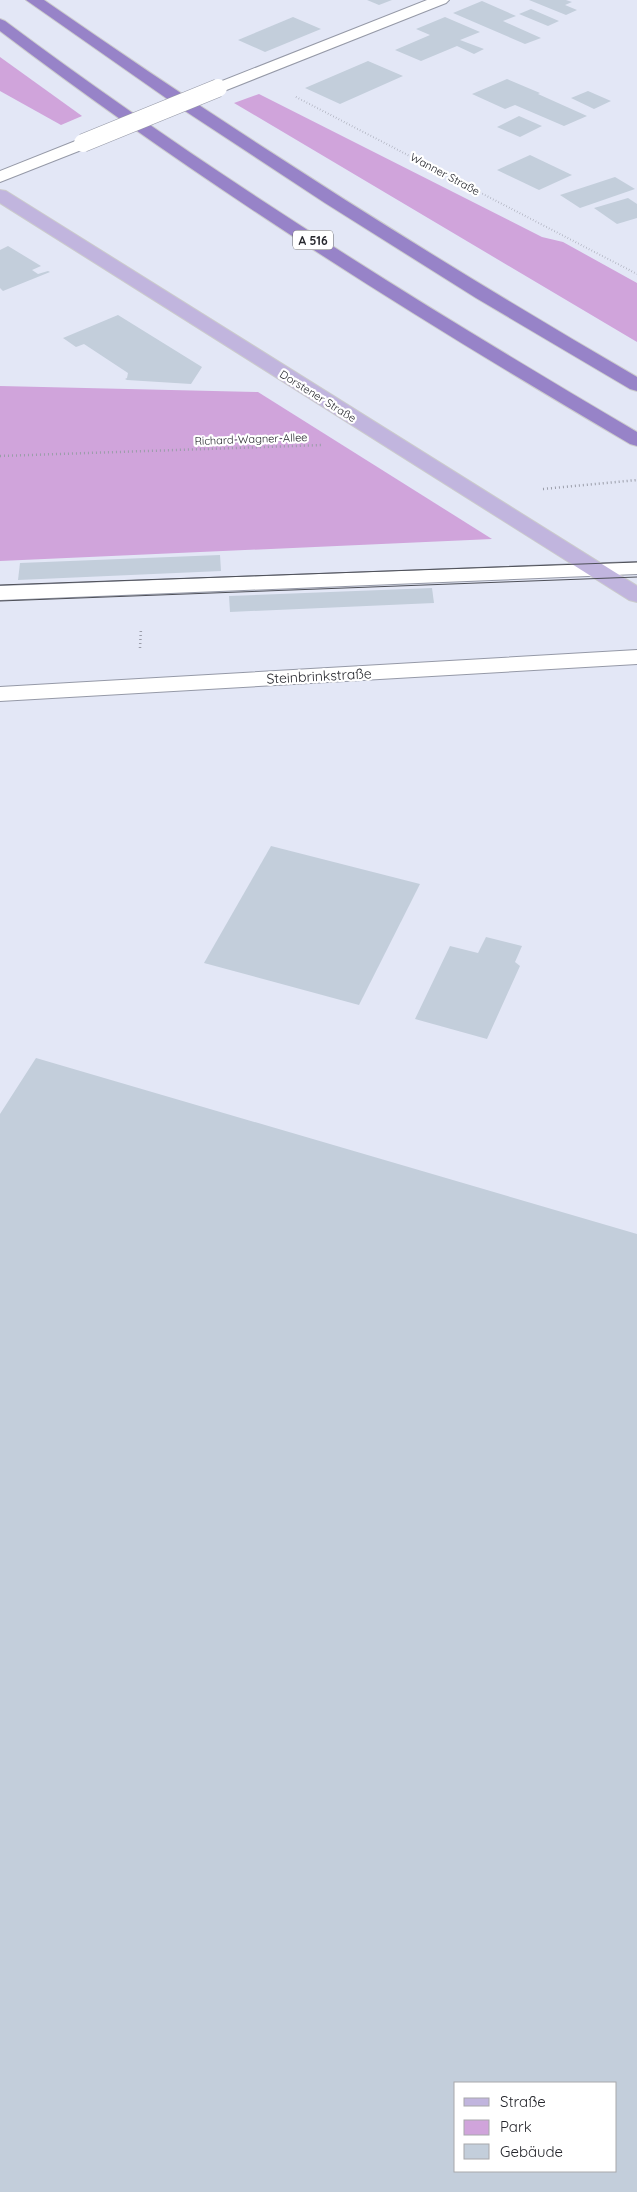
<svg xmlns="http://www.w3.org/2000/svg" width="637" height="2192" font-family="Quicksand,sans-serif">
  <rect width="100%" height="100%" fill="#e3e7f6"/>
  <!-- green -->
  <g fill="#d0a4db">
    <polygon points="0,57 82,116 61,125 0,91"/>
    <polygon points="259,94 542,237 563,242 637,283 637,342 234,103"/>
    <polygon points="0,386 258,392 492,539 0,561"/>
  </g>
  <!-- building -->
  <g fill="#c3cedb" fill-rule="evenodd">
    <polygon points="367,0 392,0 379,5"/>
    <polygon points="529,0 566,0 572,2 565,5 577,10 566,15"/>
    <polygon points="482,1 516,16 503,21 541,38 525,44 453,13"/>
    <polygon points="531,9 559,21 548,26 519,14"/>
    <polygon points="293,17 321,29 265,52 238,40"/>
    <polygon points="445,17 480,32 460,40 484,49 474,54 457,46 421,61 395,50 430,35 416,29"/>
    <polygon points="368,61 403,76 340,104 305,88"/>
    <polygon points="507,79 540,93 538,94 587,116 564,126 515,105 505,109 472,94"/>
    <polygon points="588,91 611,101 594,109 571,98"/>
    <polygon points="519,116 542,126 520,137 497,127"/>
    <polygon points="530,155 572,175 539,190 497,170"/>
    <polygon points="615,177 635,189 580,208 560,195"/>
    <polygon points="628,198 637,204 637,218 617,224 594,208"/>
    <polygon points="8,246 41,266 32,270 38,274 48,271 50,272 3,291 0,288 0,250"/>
    <polygon points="118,315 202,367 191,384 127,380 125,379 127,378 128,373 84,344 76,347 63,338"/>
    <polygon points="220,555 221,571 18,580 20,563"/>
    <polygon points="432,588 434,603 230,612 229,596"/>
    <polygon points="271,846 420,884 359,1005 204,963"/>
    <polygon points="486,937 522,946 515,962 520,966 487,1039 415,1019 450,946 478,953"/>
    <path d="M 36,1058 L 637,1234 L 637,2192 L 0,2192 L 0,1114 ZM 456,2083 L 616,2083 L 616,2171 L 456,2171 Z"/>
  </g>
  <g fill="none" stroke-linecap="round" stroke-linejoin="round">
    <!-- minor casing -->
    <g stroke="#9599a7" stroke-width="2">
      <g id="minor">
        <polygon points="427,0 449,0 446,3 224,91 212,91 210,88 212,85"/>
        <polygon points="83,138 89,139 91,143 89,147 0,182 0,171"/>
        <polygon points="637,562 637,574 0,600 0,586"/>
        <polygon points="637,650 637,664 0,701 0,687"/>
      </g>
    </g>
    <!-- major casing -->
    <g stroke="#cbcbcc" stroke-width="2">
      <polygon id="major" points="0,190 6,191 637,586 637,602 629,600 0,203"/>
    </g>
    <!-- highway casing -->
    <g stroke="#cbcbcc" stroke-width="2">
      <g id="highway">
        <path d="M 26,0 L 44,0 C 237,134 434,259 637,377 L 637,391 L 630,389 L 476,298 L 325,203 L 176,105 Z"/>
        <path d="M 0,19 L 5,21 C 206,171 421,305 637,432 L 637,446 L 630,444 C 414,317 200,183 0,31 Z"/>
      </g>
    </g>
    <!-- path-far1 -->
    <polyline stroke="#9a9da9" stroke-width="2" stroke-dasharray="0.5 2.5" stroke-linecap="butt" points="296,97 637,274"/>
    <!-- path -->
    <g stroke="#9a9da9" stroke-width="2.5" stroke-dasharray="1 3" stroke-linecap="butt">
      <polyline points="0,456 323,445"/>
      <polyline points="543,489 637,480"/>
      <polyline points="140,648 141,628"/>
    </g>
    <!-- minor -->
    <use href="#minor" fill="#fff" fill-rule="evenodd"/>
    <!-- major -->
    <use href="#major" fill="#c1b5de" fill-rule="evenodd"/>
    <!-- highway -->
    <use href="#highway" fill="#9783c8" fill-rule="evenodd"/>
    <!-- tram -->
    <g stroke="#4e5058" stroke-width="1">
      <polyline points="0,585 637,562"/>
      <polyline points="0,601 637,577"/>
    </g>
    <!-- minor-bridge casing -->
    <g stroke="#9599a7" stroke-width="19" stroke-linecap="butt">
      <polyline id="minor-bridge" points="83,143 218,88"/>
    </g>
    <!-- minor-bridge -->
    <use href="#minor-bridge" stroke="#fff" stroke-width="18"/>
  </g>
  <g text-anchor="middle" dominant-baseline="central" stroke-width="4.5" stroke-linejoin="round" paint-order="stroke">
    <!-- far-street labels -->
    <g font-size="11" fill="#25262c" stroke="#fff">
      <text transform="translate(445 174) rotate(28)">Wanner Straße</text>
      <text transform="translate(318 396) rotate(32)">Dorstener Straße</text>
      <text transform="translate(251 439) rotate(-2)">Richard-Wagner-Allee</text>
    </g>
    <!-- shield labels -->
    <rect fill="#fff" stroke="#66676b" stroke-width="1" x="293" y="230.5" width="40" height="19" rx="4"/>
    <g font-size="12" font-weight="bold" fill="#25262c">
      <text x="313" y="240">A 516</text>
    </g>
    <!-- street labels -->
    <g font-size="14" fill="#25262c" stroke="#fff">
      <text transform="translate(319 676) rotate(-3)">Steinbrinkstraße</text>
    </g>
  </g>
  <!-- legend -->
  <rect x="454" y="2082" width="162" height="90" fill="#ffffff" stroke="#a8a8ab"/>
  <rect x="464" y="2098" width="25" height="8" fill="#c1b5de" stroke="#a8a8ab"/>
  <text x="500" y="2107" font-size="15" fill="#25262c">Straße</text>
  <rect x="464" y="2120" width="25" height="15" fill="#d0a4db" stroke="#a8a8ab"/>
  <text x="500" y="2132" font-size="15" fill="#25262c">Park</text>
  <rect x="464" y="2144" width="25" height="15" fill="#c3cedb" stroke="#a8a8ab"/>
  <text x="500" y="2157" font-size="15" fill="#25262c">Gebäude</text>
</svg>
